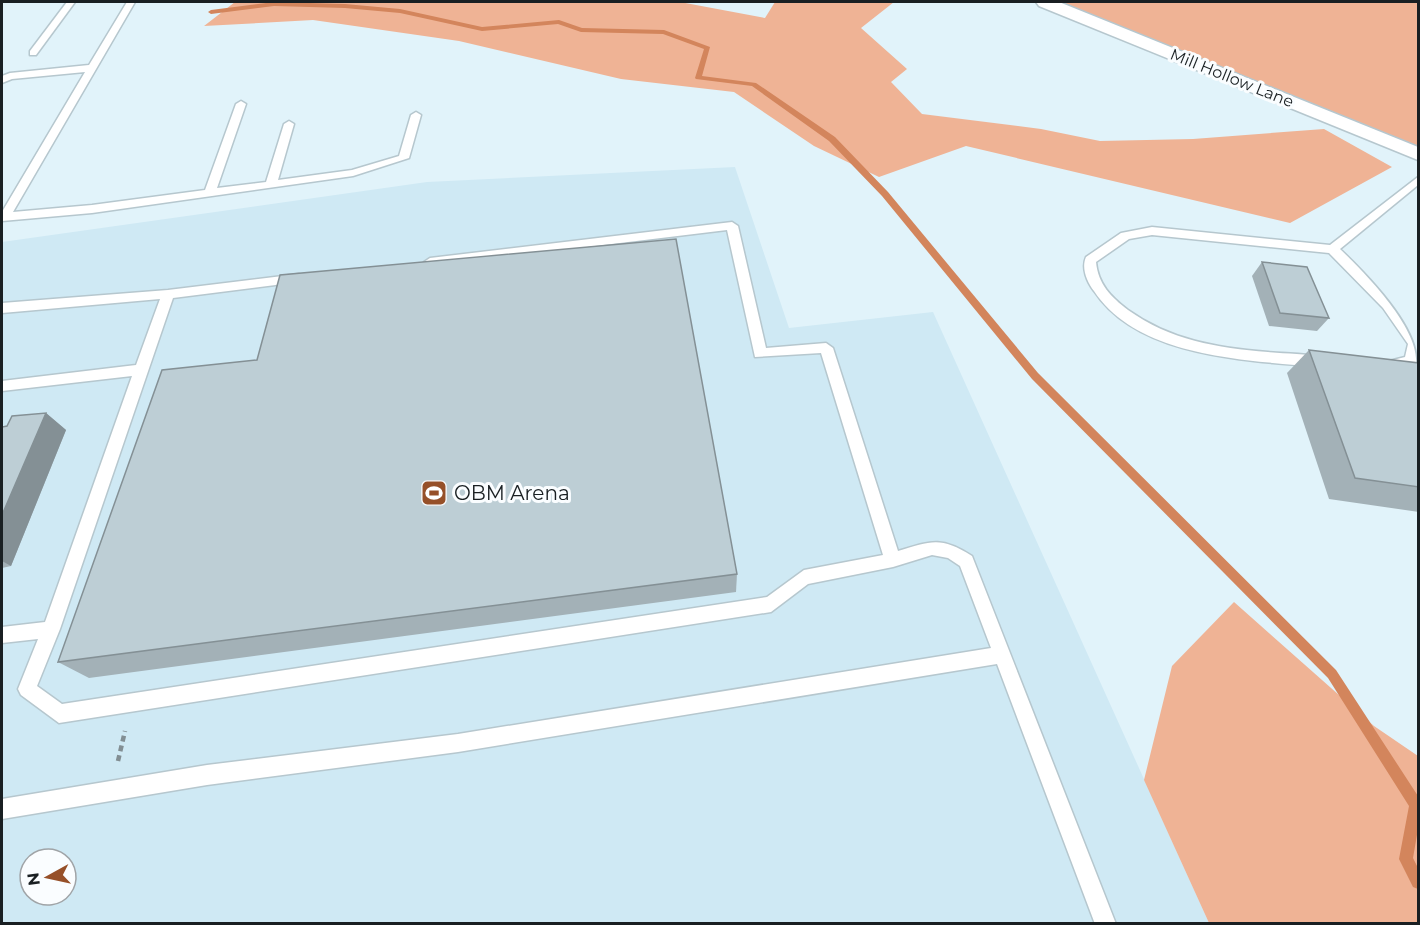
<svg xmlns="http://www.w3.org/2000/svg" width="1420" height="925" font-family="Montserrat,sans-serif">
  <rect width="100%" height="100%" fill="#e1f3fa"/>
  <!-- built -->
  <path fill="#cfe9f4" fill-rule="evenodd" d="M 735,167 L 789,328 L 933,312 L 1209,923 L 2,923 L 2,242 L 427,182 ZM 30,859 L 66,859 L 66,895 L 30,895 Z"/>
  <!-- green -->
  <g fill="#efb395">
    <polygon points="235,2 680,2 765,18 775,2 894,2 861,28 907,69 891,82 922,114 1041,129 1100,141 1193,139 1324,129 1392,167 1290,223 966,146 879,177 814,146 734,92 621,79 459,41 313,20 204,26"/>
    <polygon points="1039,2 1418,2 1418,150 1382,141"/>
    <polygon points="1234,602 1374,726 1418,756 1418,923 1209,923 1144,780 1172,666"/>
  </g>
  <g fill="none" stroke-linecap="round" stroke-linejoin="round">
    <!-- stream -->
    <polygon fill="#d3855c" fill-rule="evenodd" points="274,2 345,4 400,9 482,27 559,20 582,28 664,30 710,47 702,76 756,83 835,137 888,192 1038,373 1336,670 1418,796 1418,829 1413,858 1418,868 1418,889 1413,887 1399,859 1409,806 1328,678 1032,379 882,196 829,141 752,86 696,79 695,78 704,49 663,34 581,32 558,24 482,31 400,13 345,8 274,6 211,14 208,12 211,10"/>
    <!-- service casing -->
    <g stroke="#b6c7ce" stroke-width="3">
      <g id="service">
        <polygon points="67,2 75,2 36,55 30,55 30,51"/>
        <polygon points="127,2 135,2 13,212 92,205 205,190 236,104 241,101 246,104 217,188 266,182 284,124 289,121 294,124 278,180 352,170 399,156 411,115 416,112 421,115 409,158 353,176 92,213 2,221 2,212 85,72 12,79 2,83 2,76 10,73 89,65"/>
        <path d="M 1418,177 L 1418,185 L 1340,249 C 1363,271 1420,328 1416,364 C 1406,367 1391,374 1381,371 L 1379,367 L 1381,363 L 1405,357 L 1408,344 L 1383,308 L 1329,253 L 1152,235 L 1129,239 L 1096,262 C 1098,284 1111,297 1128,310 C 1170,340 1217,348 1268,352 C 1285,354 1306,353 1323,358 L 1325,362 L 1323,366 L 1318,367 C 1247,360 1138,358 1094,291 C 1087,282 1081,268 1086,257 L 1121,233 L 1152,227 L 1330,245 Z"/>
        <path d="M 732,222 L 738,226 L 766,348 L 826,343 L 833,348 L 898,551 C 931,541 941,536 972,556 L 1116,924 L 1095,924 L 997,664 L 458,752 L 207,785 L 2,819 L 2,799 L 207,765 L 458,734 L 991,648 L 960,566 L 948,558 L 932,555 L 893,567 L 808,584 L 771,612 L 59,723 L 21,695 L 18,689 L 38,639 L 2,643 L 2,627 L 45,622 L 132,376 L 2,391 L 2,381 L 136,365 L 160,299 L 2,313 L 2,303 L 168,290 L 299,274 L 305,278 L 299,282 L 173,298 L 60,629 L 37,686 L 62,704 L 767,597 L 804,570 L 883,555 L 821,353 L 755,357 L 727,230 L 430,266 L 424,262 L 430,258 Z"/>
      </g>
    </g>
    <!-- minor casing -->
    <g stroke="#b6c7ce" stroke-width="3">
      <polygon id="minor" points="1036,2 1059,2 1418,147 1418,160 1039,6"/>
    </g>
    <!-- path -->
    <polyline stroke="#828e93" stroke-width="4.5" stroke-dasharray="6 4" stroke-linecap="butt" points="118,761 125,731"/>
    <!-- service -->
    <use href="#service" fill="#fff" fill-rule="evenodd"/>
    <!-- minor -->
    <use href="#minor" fill="#fff" fill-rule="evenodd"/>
  </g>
  <!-- wall -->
  <g fill="#a3b1b7">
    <polygon points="1262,262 1329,318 1317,331 1269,326 1252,276"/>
    <polygon points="1309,350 1419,363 1419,512 1329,499 1287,373"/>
    <polygon points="46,413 66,430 11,566 2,568 2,427 7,426"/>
    <polygon points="737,574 736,592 89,678 58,662"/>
  </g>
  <!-- shaded-wall -->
  <polygon fill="#849095" points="46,413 66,430 11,566 2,561 2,515"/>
  <!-- building -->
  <g fill="#bdced5" stroke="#849095" stroke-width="1.5">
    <polygon points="676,239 737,574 58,662 162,370 257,360 280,275"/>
    <polygon points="1262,262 1307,267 1329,318 1280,313"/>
    <polygon points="1309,350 1419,363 1419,487 1355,478"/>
    <polygon points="46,413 2,515 2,427 7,426 12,416"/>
  </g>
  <!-- icons -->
  <defs>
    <g id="stadium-square" transform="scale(1.35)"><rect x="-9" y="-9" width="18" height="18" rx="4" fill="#965029" stroke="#fafdff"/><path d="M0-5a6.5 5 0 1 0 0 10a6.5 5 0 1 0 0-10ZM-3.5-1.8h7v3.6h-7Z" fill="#fff"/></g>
  </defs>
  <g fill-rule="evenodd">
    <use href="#stadium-square" x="434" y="493"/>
  </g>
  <g text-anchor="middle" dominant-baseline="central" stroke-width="6" stroke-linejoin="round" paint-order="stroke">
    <!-- far-street labels -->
    <g font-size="16" fill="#191f22" stroke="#fafdff">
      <text transform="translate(1232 78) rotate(22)">Mill Hollow Lane</text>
    </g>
    <!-- poi labels -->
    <g font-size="20" fill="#191f22" stroke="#fafdff" text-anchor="start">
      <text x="454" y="493">OBM Arena</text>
    </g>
  </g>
  <!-- border -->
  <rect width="1420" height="925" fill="none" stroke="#191f22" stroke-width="6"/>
  <!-- north arrow -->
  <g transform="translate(48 877) rotate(262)"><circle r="28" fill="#fafdff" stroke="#a0a4a7" stroke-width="1.5"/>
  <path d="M0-4.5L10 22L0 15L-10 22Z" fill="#965029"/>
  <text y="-9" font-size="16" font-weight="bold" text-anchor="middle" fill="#191f22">N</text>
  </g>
</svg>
